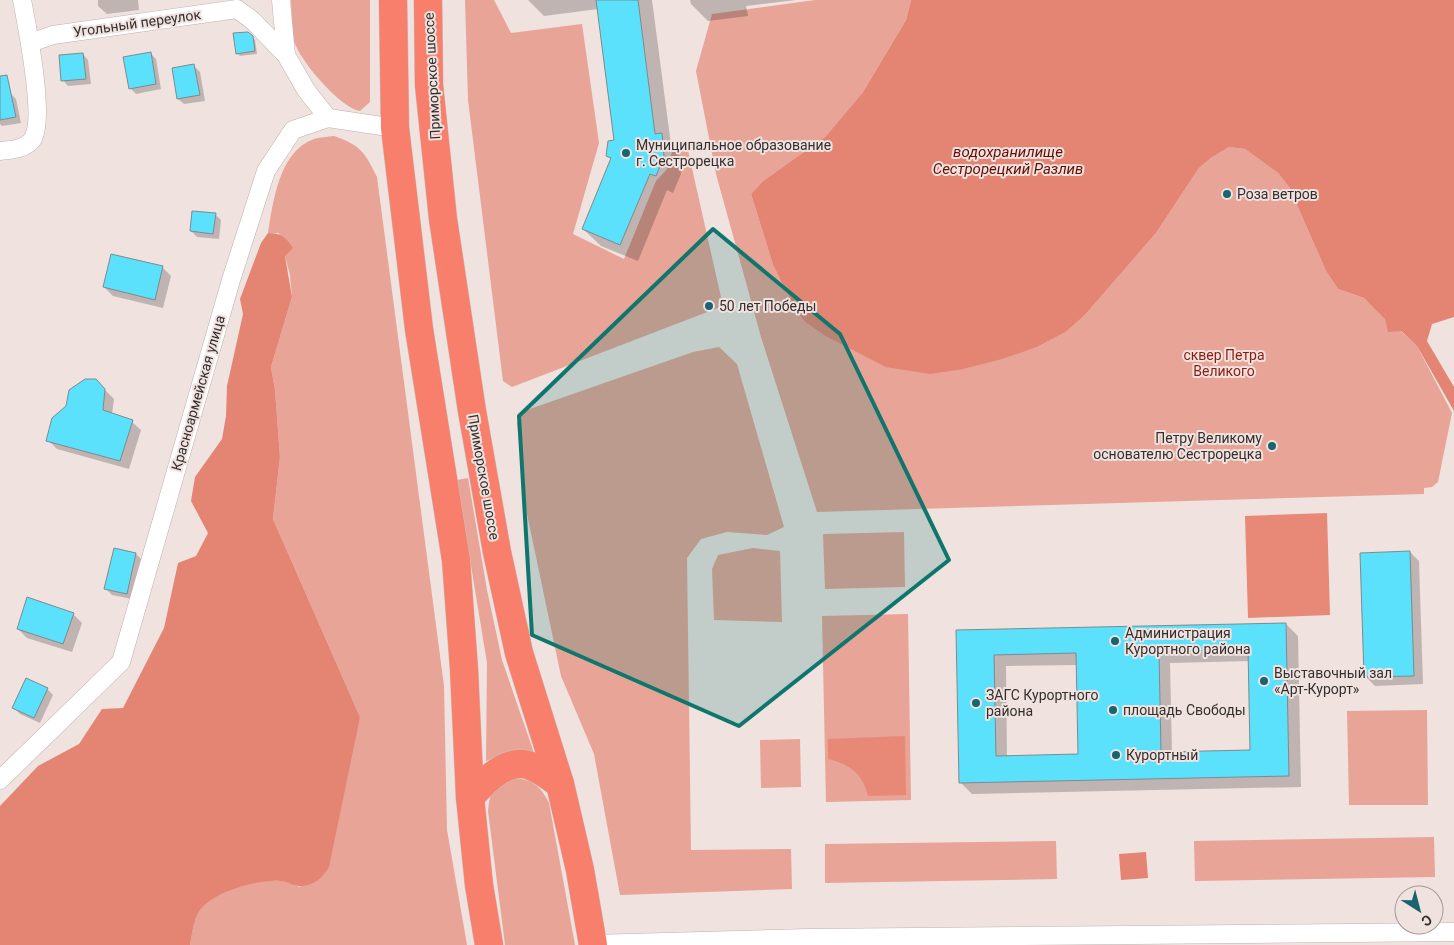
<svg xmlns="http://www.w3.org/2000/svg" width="1454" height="945" font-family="Roboto,sans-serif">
  <rect width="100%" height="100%" fill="#efe2df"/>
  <!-- green -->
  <g fill="#e7a497">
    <path d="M 291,0 L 370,0 L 370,102 L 360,111 C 341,108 304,65 296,46 C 290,34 292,13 291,0 Z"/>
    <polygon points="465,0 494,0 511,33 582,24 599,143 573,234 624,259 656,181 667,169 673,149 687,146 723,306 512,387 503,381 468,100"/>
    <polygon points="815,0 911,0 906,20 863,92 825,137 763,181 751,194 773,265 796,311 805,322 825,336 885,367 964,369 1037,347 1066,332 1085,315 1156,233 1199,168 1211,158 1229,147 1245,149 1278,173 1289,187 1326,271 1338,289 1364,298 1417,346 1452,413 1438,482 1432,487 1424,488 1424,494 817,512 761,337 716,174 696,71 712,14"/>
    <path d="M 334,136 C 360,145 365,152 377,177 L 444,686 L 447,830 L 467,945 L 190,945 C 192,935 193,923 197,914 C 207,894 260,877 281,881 C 288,881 294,885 300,887 L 360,717 L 273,519 L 280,457 L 275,390 L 271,367 L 292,297 L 290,275 L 279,233 L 268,233 C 273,202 279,151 314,139 C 320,137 328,137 334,136 Z"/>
    <polygon points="719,347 737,364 784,527 767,535 727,532 701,539 687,558 691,850 791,849 792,889 620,895 594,754 561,676 527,514 517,423 524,411 693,352"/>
    <polygon points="468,478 487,590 502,660 534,753 511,751 486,761 487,663 457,480"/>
    <polygon points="904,532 905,587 825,589 823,534"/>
    <polygon points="753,548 780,551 782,622 714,620 712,569 718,555"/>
    <polygon points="908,614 911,800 826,802 822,616"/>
    <polygon points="1427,710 1428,805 1349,805 1347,711"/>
    <polygon points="800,739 801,787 761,788 760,740"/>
    <path d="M 513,778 C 533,779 540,786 549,803 L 575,945 L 505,945 L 488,811 C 490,791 493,784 513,778 Z"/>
    <polygon points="1434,837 1435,877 1195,881 1194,841"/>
    <polygon points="1056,841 1057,879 825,883 825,844"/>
  </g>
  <!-- forest -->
  <g fill="#e88877">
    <polygon points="1327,513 1330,615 1248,618 1245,516"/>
    <path d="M 905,736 L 906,795 L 868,796 C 863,774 850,764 828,759 L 828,739 Z"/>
  </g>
  <!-- water -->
  <g fill="#e48574">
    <polygon points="911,0 1454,0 1454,317 1432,324 1427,341 1454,387 1454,411 1417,346 1401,331 1388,332 1385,319 1364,298 1338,289 1326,271 1289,187 1278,173 1245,149 1229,147 1211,158 1199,168 1156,233 1085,315 1066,332 1037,347 1002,359 964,369 930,374 885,367 825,336 805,322 796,311 773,265 751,194 763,181 825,137 863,92 906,20"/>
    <path d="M 268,233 C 281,233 286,237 293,248 L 285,256 L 292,297 L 271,367 L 275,390 L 280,457 L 273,519 L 360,717 L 329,867 C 323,877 315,885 302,886 C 295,887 287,881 280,881 C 258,879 207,893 197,915 C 193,924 192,936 190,945 L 0,945 L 0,806 L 38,766 L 79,744 L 102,709 L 123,708 L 164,628 L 178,563 L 196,556 L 208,533 L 191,501 L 195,477 L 222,439 L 226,416 L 227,386 L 243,314 L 240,299 L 261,243 Z"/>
    <polygon points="1146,852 1148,878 1121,880 1119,854"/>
  </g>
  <!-- shadow -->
  <g fill="#0003" fill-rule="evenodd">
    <polygon points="98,0 138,0 139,10 107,14 98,6"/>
    <polygon points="528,0 652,0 671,145 679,152 681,174 673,193 667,190 638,261 601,246 583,229 612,160 607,155 615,141 598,9 544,16"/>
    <polygon points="690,0 796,0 746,6 748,16 708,21 691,4"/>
    <polygon points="248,33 255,40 257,54 240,56 237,53"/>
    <polygon points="150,53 156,59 161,89 136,94 130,88"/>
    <polygon points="83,54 88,60 91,84 68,86 63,80"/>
    <polygon points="194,66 200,72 205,101 184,104 178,99"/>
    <polygon points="10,93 16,99 21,123 2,126 0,124 0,95"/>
    <polygon points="215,214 221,220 219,239 197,237 191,231"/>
    <polygon points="162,267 171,276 163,308 113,296 104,287"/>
    <polygon points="85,380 96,381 114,399 112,414 132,422 141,430 129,469 57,449 48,440 67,407 70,391"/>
    <polygon points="115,550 136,554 142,560 132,599 112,595 106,589"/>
    <polygon points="1410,552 1419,561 1423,684 1375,686 1366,677"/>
    <polygon points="73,614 82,623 72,652 27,638 18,629"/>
    <path d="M 1286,624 L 1298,636 L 1301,787 L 972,794 L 960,782 L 957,632 ZM 1250,661 L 1252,751 L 1172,753 L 1170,663 ZM 1078,665 L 1080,755 L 1007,757 L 1006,666 Z"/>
    <polygon points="47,689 53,695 40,723 20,714 14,708"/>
  </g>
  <!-- building -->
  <g fill="#5be1fb" stroke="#7e8a8d" fill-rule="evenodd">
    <polygon points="596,0 638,0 655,134 662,133 664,156 656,176 650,174 620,245 582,229 611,158 606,156 608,141 614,140"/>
    <polygon points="248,32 253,36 255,51 236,54 233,33"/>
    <polygon points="151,52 156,84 129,89 123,57"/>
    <polygon points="83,53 86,79 61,81 59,55"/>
    <polygon points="194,64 200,95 177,99 172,68"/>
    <polygon points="7,75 16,117 0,120 0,76"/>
    <polygon points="192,211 216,213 213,234 190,231"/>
    <polygon points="111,254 163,266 155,300 103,287"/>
    <polygon points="85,379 96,379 105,389 103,410 133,420 120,461 46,441 52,418 66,406 69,390"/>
    <polygon points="114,548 136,553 127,594 104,589"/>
    <polygon points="1410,551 1414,676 1364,677 1360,553"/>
    <polygon points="27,597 74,613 63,644 17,629"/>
    <path d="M 1286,623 L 1289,776 L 959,783 L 956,630 ZM 1248,649 L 1250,750 L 1161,752 L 1159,652 ZM 1076,653 L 1078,754 L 996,756 L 994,655 Z"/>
    <polygon points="26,678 48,688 34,718 12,708"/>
  </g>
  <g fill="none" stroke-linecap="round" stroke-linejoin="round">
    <!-- street casing -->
    <g stroke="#beb1ae" stroke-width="19">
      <g id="street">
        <polyline points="30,43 53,35 237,9 252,20 286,55"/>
        <polyline points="328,118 395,128"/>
        <path d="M 0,151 C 11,150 25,149 32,140 C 46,121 27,26 22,0"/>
        <polyline points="0,780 121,662 231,280 266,171 293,130 328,118 306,90 286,55 281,0"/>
        <polyline points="592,944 808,938 1454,932"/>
      </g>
    </g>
    <!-- highway casing -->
    <g stroke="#c6c5c4" stroke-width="29">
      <g id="highway">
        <polyline points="393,0 395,128 419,329 456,560 464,669 470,797 479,885 489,945"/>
        <polyline points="428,0 429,85 443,219 472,411 497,552 519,653 560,784 580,870 593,945"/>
        <path d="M 470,797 C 485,781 509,755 533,767 C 543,771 551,778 560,784"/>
      </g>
    </g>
    <!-- street -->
    <use href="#street" stroke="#fff" stroke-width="18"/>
    <!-- highway -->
    <use href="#highway" stroke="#f87f6b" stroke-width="28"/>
  </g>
  <!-- marked area -->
  <path fill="#0f766e" fill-opacity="0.2" stroke="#0f766e" stroke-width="4" stroke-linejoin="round" d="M 713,229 L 840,334 L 949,560 L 739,726 L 532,635 L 519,416 Z"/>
  <!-- markers -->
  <g fill="#1a6371" stroke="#efe2df" stroke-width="2">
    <circle cx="626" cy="153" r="5"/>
    <circle cx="1227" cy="194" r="5"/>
    <circle cx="709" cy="306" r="5"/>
    <circle cx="1272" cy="446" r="5"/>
    <circle cx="1115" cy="641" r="5"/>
    <circle cx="1264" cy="681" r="5"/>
    <circle cx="976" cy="703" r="5"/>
    <circle cx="1113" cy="710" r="5"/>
    <circle cx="1116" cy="755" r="5"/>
  </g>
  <g text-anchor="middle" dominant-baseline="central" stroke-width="4" stroke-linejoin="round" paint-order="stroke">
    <!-- street labels -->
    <g font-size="14" fill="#342f2e" stroke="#efe2df">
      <text transform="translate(137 23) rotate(-8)">Угольный переулок</text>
      <text transform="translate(432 76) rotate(-93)">Приморское шоссе</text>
      <text transform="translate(198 393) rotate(-74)">Красноармейская улица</text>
      <text transform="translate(484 477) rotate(80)">Приморское шоссе</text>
    </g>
    <!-- poi labels -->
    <g font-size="14" fill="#342f2e" stroke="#efe2df" text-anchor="start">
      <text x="636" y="145">Муниципальное образование<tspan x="636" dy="16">г. Сестрорецка</tspan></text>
      <text x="1237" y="194">Роза ветров</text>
      <text x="719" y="306">50 лет Победы</text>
      <text x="1262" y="438" text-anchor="end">Петру Великому<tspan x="1262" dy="16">основателю Сестрорецка</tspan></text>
      <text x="1125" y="633">Администрация<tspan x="1125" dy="16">Курортного района</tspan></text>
      <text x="1274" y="673">Выставочный зал<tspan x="1274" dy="16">«Арт-Курорт»</tspan></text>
      <text x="986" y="695">ЗАГС Курортного<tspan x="986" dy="16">района</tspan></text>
      <text x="1123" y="710">площадь Свободы</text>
      <text x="1126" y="755">Курортный</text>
    </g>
    <!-- park labels -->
    <g font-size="14" fill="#8d1b0d" stroke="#efe2df">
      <text x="1224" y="355">сквер Петра<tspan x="1224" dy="16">Великого</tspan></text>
    </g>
    <!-- water labels -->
    <g font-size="15" font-style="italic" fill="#640e05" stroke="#efe2df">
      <text x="1008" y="152">водохранилище<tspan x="1008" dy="17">Сестрорецкий Разлив</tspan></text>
    </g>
  </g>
  <!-- north arrow -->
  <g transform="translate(1419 910) rotate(144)"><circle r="24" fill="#efe2df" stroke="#a49a98"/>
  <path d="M0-4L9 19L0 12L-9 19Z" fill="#1a6371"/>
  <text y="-8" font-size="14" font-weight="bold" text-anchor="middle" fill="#342f2e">С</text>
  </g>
</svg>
